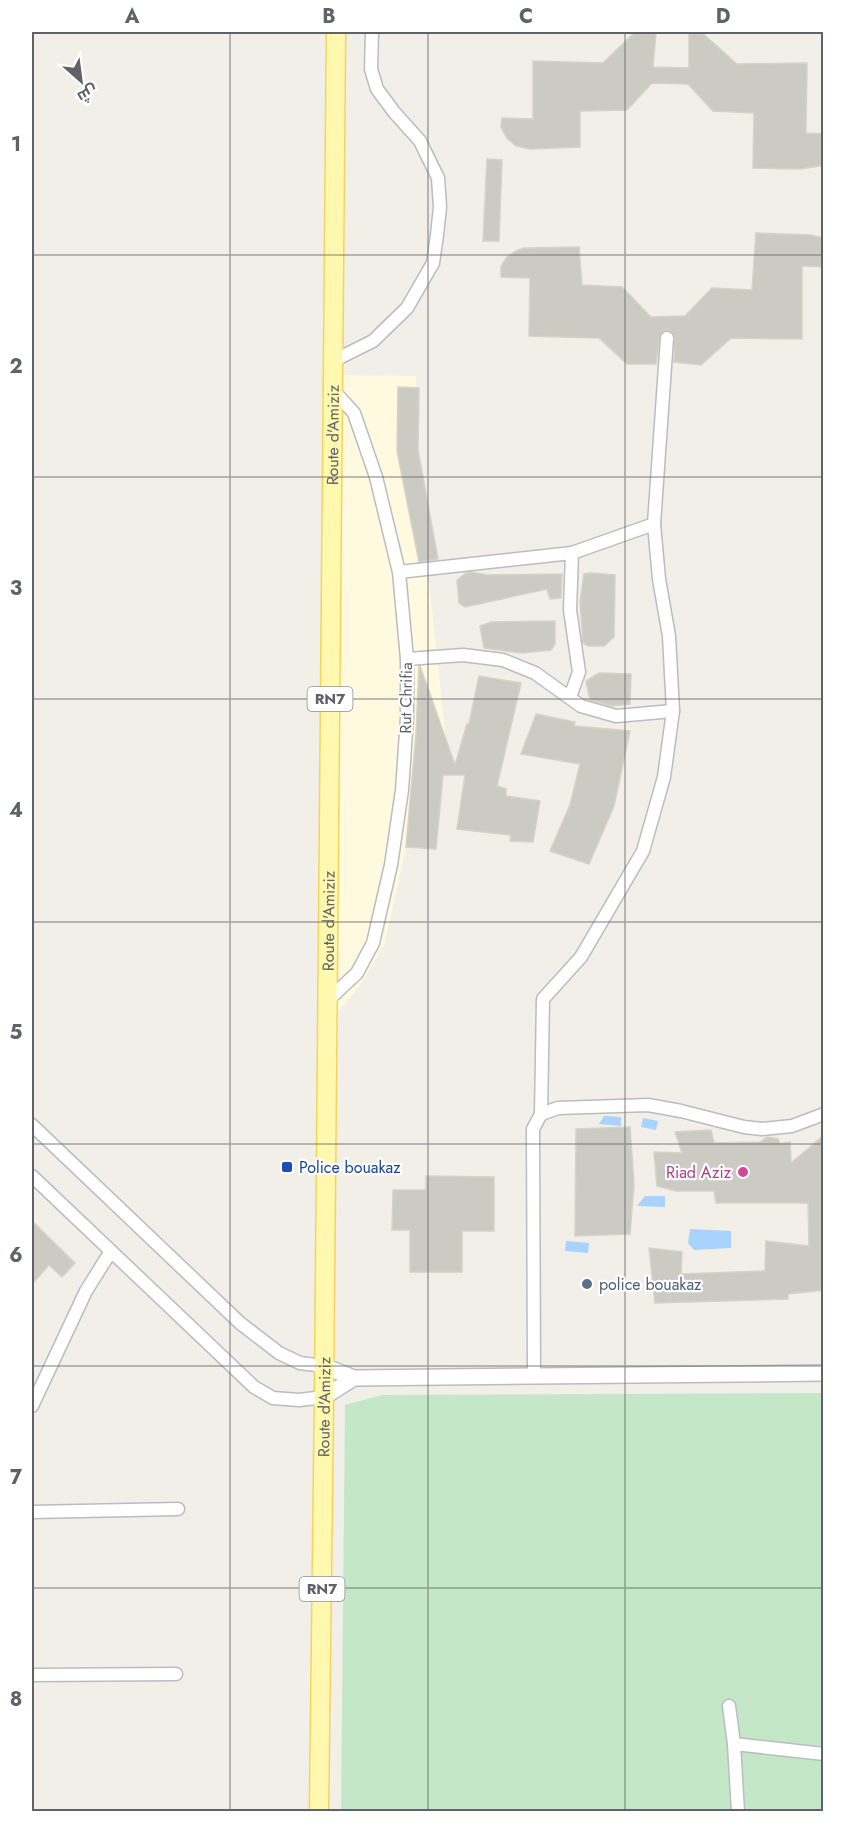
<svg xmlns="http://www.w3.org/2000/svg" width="855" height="1843" font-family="Jost,Cairo,sans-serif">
  <rect width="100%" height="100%" fill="#f1efe7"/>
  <!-- commercial -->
  <polygon fill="#fef9df" points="342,375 416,376 414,442 446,739 436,849 406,848 385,943 360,986 338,1012"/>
  <!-- green -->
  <polygon fill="#c4e8c7" points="823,1393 823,1811 341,1812 345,1405 382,1395"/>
  <!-- water -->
  <g fill="#a9d3ff">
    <polygon points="604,1116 621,1117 621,1126 599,1124"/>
    <polygon points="643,1118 658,1121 656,1130 641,1127"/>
    <polygon points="645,1196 665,1196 665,1207 637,1206"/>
    <polygon points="690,1229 731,1231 731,1248 694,1250 688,1243"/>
    <polygon points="566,1241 589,1243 588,1253 565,1251"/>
  </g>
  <!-- building -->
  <g fill="#cccbc3" stroke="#d6d2c5" stroke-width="1.5">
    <polygon points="635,32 656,32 653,67 689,68 689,32 701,32 737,64 807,63 806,133 824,134 824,165 801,169 753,168 754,113 713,111 688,84 652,83 627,110 580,111 580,147 530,149 516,146 507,138 501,127 502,118 533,119 533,61 603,63"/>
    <polygon points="487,159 502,160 499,241 483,241"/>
    <polygon points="756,233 810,235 824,238 824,267 802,266 802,339 731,338 701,365 674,362 675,338 672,332 668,330 663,331 660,334 656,364 627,364 599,338 529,336 530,278 501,277 501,266 507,257 516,251 524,248 579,247 582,285 622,287 651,317 685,316 712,288 752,290"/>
    <polygon points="398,387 419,388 418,450 438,559 419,562 397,451"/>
    <polygon points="471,572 487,575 562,574 561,598 550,599 547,589 465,607 459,603 457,580 466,573"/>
    <polygon points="591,573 615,575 614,637 604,646 588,646 583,643 580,602 584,574"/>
    <polygon points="555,621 555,644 551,650 522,653 484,648 480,626 491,622"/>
    <polygon points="419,666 420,666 455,765 467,724 469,724 479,676 521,683 497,786 506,789 506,796 540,801 533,842 510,841 511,835 457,829 465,775 443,775 436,849 406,847 416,734"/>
    <polygon points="599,673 631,674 630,704 612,706 590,700 586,681"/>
    <polygon points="536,714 575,722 574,726 630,731 614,806 589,864 550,851 570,805 580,764 521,754"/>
    <polygon points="630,1127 634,1184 630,1234 575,1236 576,1129"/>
    <polygon points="711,1130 714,1143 760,1142 767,1137 778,1139 780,1144 790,1142 791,1163 824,1135 824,1290 788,1294 788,1299 655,1303 649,1248 682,1252 681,1274 765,1271 766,1241 809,1246 808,1203 716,1203 714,1191 676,1191 657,1186 654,1152 682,1153 675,1132"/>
    <polygon points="426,1176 494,1177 494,1231 462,1231 462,1272 410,1272 410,1230 392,1230 393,1190 426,1190"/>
    <polygon points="32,1221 75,1263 62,1277 49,1265 32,1284"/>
  </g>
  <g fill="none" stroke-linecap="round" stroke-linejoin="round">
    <!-- minor casing -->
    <g stroke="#babcc1" stroke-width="15">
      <g id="minor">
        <polyline points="333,361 373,341 407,308 433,263 437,235 440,207 438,178 420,141 394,112 377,89 371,69 372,32"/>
        <polyline points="399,572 572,553 654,524"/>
        <polyline points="407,659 463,655 503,660 535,673 581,706 616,716 673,711"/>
        <polyline points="570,697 579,672 570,610 572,553"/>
        <polyline points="327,1001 357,973 373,943 391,865 402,790 407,718 407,659 399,572 376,477 354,413 333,390"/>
        <polyline points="541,1114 558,1108 648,1105 681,1111 744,1127 762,1129 792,1126 824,1114"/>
        <polyline points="32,1125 240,1323 279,1353 300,1363 324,1366"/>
        <polyline points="32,1176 254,1387 273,1398 299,1400 324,1397"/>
        <polyline points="534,1376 533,1129 541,1114 543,999 581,957 643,851 664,777 673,711 669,636 659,579 654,524 667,338"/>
        <polyline points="32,1406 86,1291 111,1251"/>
        <polyline points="32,1512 178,1509"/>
        <polyline points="32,1675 176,1674"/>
        <polyline points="729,1706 734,1744 738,1812"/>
        <polyline points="734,1744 824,1754"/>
      </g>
    </g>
    <!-- tertiary casing -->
    <g stroke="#babcc1" stroke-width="18">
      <g id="tertiary">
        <polyline points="324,1366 354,1378 824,1373"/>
        <polyline points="324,1397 354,1378"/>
      </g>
    </g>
    <!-- primary casing -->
    <g stroke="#f3d55e" stroke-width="21">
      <g id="primary">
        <path id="s1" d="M 319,1812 L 324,1397 L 336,32"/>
      </g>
    </g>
    <!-- minor -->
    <use href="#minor" stroke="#fff" stroke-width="12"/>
    <!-- tertiary -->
    <use href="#tertiary" stroke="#fff" stroke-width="15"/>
    <!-- primary -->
    <use href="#primary" stroke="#fff8ae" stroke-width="18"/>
  </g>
  <!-- grid -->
  <path fill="none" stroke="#5f6268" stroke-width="1.5" stroke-opacity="0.55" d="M 230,32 L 230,1812M 428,32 L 428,1812M 625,32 L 625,1812M 32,255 L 824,255M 32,477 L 824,477M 32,699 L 824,699M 32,922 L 824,922M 32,1144 L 824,1144M 32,1366 L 824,1366M 32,1588 L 824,1588"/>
  <!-- markers -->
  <rect fill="#1a4fb4" stroke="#fff" stroke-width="2" x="281" y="1161" width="12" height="12" rx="3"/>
  <circle fill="#d1479c" stroke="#fff" stroke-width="2" cx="743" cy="1172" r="6"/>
  <circle fill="#5c6f8a" stroke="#fff" stroke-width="2" cx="587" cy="1284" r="6"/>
  <g text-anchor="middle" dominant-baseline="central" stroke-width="4.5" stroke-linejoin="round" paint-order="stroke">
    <!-- shield labels -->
    <g fill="#fff" stroke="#8f9195" stroke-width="1.5">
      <rect x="307.5" y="687" width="45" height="24" rx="4.5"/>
      <rect x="299.5" y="1577" width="45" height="24" rx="4.5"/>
    </g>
    <g font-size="15" font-weight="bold" fill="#5f6268">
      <text x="330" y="699">RN7</text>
      <text x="322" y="1589">RN7</text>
    </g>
    <!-- street labels -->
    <g font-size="16" fill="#5f6268" stroke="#fff">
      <text stroke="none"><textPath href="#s1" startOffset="1377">Route d'Amiziz</textPath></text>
      <text transform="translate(406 698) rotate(-89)">Rut Chrifia</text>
      <text stroke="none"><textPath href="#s1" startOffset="891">Route d'Amiziz</textPath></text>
      <text stroke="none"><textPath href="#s1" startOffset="405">Route d'Amiziz</textPath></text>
    </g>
    <!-- transit labels -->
    <g font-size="16" fill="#164399" stroke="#fff" text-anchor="start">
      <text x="299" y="1167">Police bouakaz</text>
    </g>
    <!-- hotel labels -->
    <g font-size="16" fill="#b23c85" stroke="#fff" text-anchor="end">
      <text x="731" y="1172">Riad Aziz</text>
    </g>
    <!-- service labels -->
    <g font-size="16" fill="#4e5e75" stroke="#fff" text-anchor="start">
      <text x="599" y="1284">police bouakaz</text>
    </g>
  </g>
  <!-- border -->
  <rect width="855" height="1843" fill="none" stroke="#ffffff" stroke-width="66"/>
  <!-- north arrow -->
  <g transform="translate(81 81) rotate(152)" stroke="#ffffff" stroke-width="4.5" paint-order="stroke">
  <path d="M0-4.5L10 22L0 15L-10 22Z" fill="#5f6268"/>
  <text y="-9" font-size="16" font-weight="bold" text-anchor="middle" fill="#5f6268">ش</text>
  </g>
  <rect x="33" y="33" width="789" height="1777" fill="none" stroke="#5f6268" stroke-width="2"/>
  <g font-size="20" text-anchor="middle" font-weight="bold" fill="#5f6268">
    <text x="132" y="23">A</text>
    <text x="329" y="23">B</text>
    <text x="526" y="23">C</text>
    <text x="723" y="23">D</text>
    <text x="16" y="151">1</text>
    <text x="16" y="373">2</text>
    <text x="16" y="595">3</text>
    <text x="16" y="817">4</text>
    <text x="16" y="1039">5</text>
    <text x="16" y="1262">6</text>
    <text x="16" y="1484">7</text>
    <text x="16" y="1706">8</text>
  </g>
</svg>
